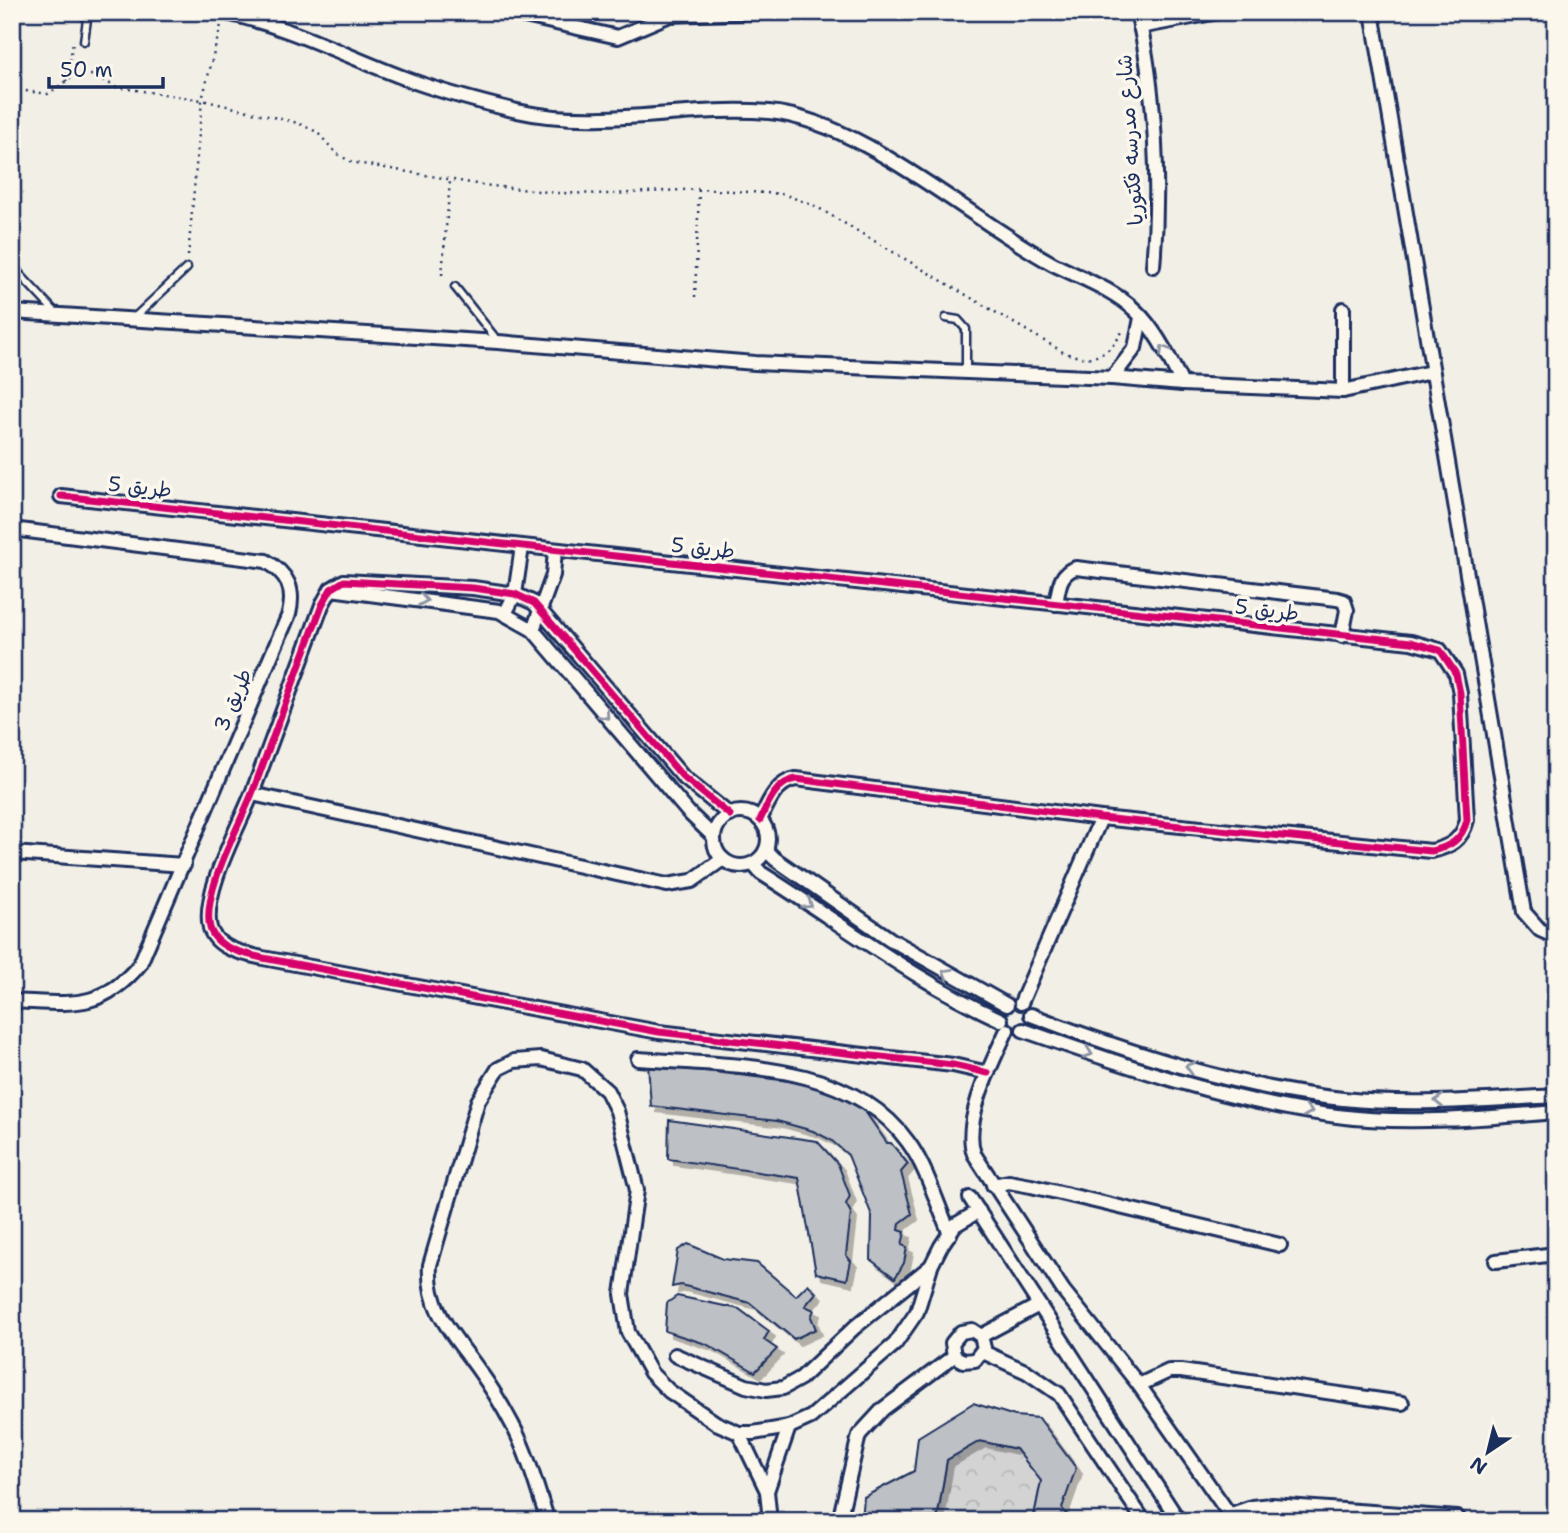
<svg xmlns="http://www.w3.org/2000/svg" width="1568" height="1533" font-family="'Shantell Sans','Playpen Sans Arabic',sans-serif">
  <defs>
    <pattern id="forest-crowns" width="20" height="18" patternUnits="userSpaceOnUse" patternTransform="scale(1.75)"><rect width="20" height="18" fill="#d2d3d2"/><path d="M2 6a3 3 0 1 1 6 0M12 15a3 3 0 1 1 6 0" fill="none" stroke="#b4b5b7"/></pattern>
    <filter id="shadow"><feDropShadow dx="6" dy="6" stdDeviation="0" flood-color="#0004"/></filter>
  </defs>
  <rect width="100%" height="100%" fill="#f2efe6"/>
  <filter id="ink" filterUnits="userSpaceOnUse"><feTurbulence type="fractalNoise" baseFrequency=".0143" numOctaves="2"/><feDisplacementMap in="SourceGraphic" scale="14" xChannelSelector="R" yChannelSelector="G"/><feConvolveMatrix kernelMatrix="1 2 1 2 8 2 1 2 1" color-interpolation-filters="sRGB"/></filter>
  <g filter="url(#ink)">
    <!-- forest -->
    <polygon fill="url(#forest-crowns)" stroke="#768198" stroke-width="2" points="980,1441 1016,1449 1041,1481 1033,1521 918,1521 937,1520 947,1460"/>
    <!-- building -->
    <g fill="#bdc0c4" stroke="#1b2f5e" stroke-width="2" filter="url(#shadow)">
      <polygon points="648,1064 823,1085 849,1101 857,1100 887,1143 891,1143 908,1164 901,1172 912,1214 900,1223 899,1230 905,1232 902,1245 907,1247 904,1263 895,1278 871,1260 872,1216 848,1155 831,1140 813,1131 777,1121 651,1106"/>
      <polygon points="669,1120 817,1141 838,1164 850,1196 846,1204 851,1213 846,1255 851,1261 847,1280 816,1273 799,1178 668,1159"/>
      <polygon points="688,1244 723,1259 757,1263 796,1296 808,1284 816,1293 805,1306 814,1310 811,1317 816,1329 794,1339 750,1303 681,1285 672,1287 678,1250"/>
      <polygon points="677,1296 739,1309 769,1331 764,1340 777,1349 755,1372 706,1344 665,1331 667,1303"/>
      <polygon points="973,1403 1015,1416 1039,1418 1076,1468 1062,1508 1071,1521 1033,1521 1041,1481 1016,1449 980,1441 947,1460 937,1520 862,1521 864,1497 914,1471 918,1437"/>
    </g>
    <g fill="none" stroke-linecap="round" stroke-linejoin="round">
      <!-- lane casing -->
      <g stroke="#1b2f5e" stroke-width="11">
        <g id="lane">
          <polyline points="84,41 88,12"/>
          <polyline points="12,266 57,314"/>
          <polyline points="455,287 497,340"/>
          <polyline points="135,317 187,268"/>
          <polyline points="946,318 958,320 966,329 966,371"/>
        </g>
      </g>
      <!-- street casing -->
      <g stroke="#1b2f5e" stroke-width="18">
        <g id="street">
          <path d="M 221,12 C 292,26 352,60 418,83 C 450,94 484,103 517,111 C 600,130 686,105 769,112 C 861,120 971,220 1053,264 C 1081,278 1113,289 1136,311 C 1156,330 1171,360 1182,384"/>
          <polyline points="507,12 618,37 670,15 756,12"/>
          <path d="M 1137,12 C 1156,89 1160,187 1153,266"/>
          <polyline points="1372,12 1524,912 1540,930 1556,937"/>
          <polyline points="1140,27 1218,12"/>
          <polyline points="12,312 498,342 755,363 1112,378 1182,384 1343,391 1431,372"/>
          <polyline points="1112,378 1135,348 1141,318"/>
          <polyline points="1343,391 1343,309"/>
          <path d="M 61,496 L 1411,642 L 1440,650 L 1456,674 L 1460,693 L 1467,820 C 1462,840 1450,847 1431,851 L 1101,818 L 796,779 C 776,782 768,803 760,820"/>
          <path d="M 12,529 L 266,561 C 288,574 295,589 289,614 L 140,964 C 101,1012 69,1003 12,1001"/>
          <polyline points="331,589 499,611 533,630 688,812 714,837"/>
          <path d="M 1056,604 C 1059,588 1059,573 1076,568 L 1337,599 L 1344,601 L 1347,610 L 1342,636"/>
          <polyline points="505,614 515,594 522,547"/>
          <polyline points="533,630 553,575 555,550"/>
          <polyline points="252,794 667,885 692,881 723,859"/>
          <circle cx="741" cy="839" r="27"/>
          <path d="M 730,815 L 683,777 L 534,603 L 515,594 L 473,588 L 344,581 L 331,589 L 322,605 C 299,667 276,729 253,791 C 240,825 201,893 210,928 C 216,949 245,954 263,958 L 659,1032 L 953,1065 L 988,1073"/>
          <polyline points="766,850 775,859 890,939 1007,1005"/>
          <polyline points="12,853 184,865"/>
          <path d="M 753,864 L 761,873 C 841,923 915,981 1001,1020"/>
          <polyline points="1021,1003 1101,818"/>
          <path d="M 1031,1015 C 1130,1053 1237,1088 1343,1099 C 1413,1106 1486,1100 1556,1096"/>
          <path d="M 1007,1030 C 993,1061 962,1120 974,1154 L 1063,1290 L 1139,1385 L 1234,1521"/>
          <path d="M 1023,1030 C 1125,1066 1229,1102 1337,1116 C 1406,1125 1487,1118 1556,1112"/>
          <path d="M 638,1059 C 729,1066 849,1060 908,1142 C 927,1168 937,1204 950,1234"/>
          <polyline points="993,1185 1009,1182 1031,1186 1280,1245"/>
          <polyline points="970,1198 1179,1521"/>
          <polyline points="1496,1261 1556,1254"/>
          <polyline points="981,1336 984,1348 975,1360 963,1361 954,1356 952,1343 961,1332 972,1330 981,1336 1039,1305"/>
          <polyline points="983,1352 1027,1372 1059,1394 1144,1521"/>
          <polyline points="675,1355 746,1386 766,1390 783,1388 801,1378 855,1327 931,1266"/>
          <polyline points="1139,1385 1169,1371 1181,1371 1402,1403"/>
          <polyline points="739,1433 767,1491 770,1521"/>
          <polyline points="767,1491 789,1427"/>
          <polyline points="1229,1515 1252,1507 1272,1505 1458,1518"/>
          <path d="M 548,1521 C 537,1489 528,1454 512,1424 C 502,1405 491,1387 478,1369 C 454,1335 427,1311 430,1265 L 478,1101 L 498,1069 L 514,1061 L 541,1059 L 582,1069 L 607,1091 L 617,1111 L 637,1190 L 622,1294 L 628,1332 L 651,1373 L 669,1391 L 716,1423 L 739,1433 L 753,1433 L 789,1427 L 811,1417 L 895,1344 L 917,1312 L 931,1266 L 941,1246 L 955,1225 L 979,1211"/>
          <polyline points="839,1521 859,1435 883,1409 954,1356"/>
        </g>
      </g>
      <!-- path -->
      <g stroke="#1b2f5e" stroke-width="2.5" stroke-dasharray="2 5" stroke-linecap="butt">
        <polyline points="66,81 73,43"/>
        <path d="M 12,89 L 48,94 L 72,77 L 93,75 L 116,87 L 202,100 L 298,123 L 317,132 L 336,153 L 351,162 L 482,185 L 558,193 L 613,194 L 699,189 L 783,194 L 815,206 L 1063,352 C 1093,364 1110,356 1124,328"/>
        <polyline points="188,256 202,100 221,25"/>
        <polyline points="442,275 450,181"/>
        <polyline points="695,297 699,189"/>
      </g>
      <!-- lane -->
      <use href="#lane" stroke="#fbf7ec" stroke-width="6"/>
      <!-- street -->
      <use href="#street" stroke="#fbf7ec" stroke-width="12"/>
      <!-- cycleway casing -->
      <g stroke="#fbf7ec" stroke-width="11">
        <g id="cycleway">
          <path d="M 61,496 L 1411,642 L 1440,650 L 1456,674 L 1460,693 L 1467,820 C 1462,840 1450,847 1431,851 L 1101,818 L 796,779 C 776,782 768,803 760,820"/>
          <path d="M 730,815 L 683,777 L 534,603 L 515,594 L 473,588 L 344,581 L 331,589 L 322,605 C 299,667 276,729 253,791 C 240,825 201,893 210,928 C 216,949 245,954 263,958 L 659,1032 L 953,1065 L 988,1073"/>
        </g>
      </g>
      <!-- cycleway -->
      <use href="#cycleway" stroke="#d6006c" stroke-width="7"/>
    </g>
    <!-- one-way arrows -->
    <defs><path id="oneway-chevron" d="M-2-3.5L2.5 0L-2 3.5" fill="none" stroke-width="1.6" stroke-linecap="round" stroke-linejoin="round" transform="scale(1.75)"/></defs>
    <g stroke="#8b93a5">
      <use href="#oneway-chevron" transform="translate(1164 350) rotate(-122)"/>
      <use href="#oneway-chevron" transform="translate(423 600) rotate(9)"/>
      <use href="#oneway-chevron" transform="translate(605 715) rotate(49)"/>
      <use href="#oneway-chevron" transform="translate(808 904) rotate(34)"/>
      <use href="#oneway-chevron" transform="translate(947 973) rotate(-150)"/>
      <use href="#oneway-chevron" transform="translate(1088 1053) rotate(19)"/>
      <use href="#oneway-chevron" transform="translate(1190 1067) rotate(-164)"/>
      <use href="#oneway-chevron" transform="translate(1439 1101) rotate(-179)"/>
      <use href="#oneway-chevron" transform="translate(1308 1111) rotate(10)"/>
    </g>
  </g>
  <g text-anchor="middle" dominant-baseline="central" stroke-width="7" stroke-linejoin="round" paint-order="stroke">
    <!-- street labels -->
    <g font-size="21" fill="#1b2f5e" stroke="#fbf7ec">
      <text transform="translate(1130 140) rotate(-94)">شارع مدرسه فكتوريا</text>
      <text transform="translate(140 487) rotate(6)">طريق 5</text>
      <text transform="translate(703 548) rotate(6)">طريق 5</text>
      <text transform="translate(1267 610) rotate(7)">طريق 5</text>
      <text transform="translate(233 700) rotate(-67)">طريق 3</text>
    </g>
  </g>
  <!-- margin -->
  <rect width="1568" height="1533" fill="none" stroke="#fbf7ec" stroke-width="42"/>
  <rect x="21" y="21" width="1526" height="1491" fill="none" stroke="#1b2f5e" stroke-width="2.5" filter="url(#ink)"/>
  <!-- north arrow -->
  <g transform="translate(1488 1452) rotate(215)" stroke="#fbf7ec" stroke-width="5" paint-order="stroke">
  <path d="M0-5L12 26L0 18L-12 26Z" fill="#1b2f5e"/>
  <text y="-10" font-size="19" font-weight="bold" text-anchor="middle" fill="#1b2f5e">N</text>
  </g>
  <!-- scale -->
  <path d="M49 77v10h114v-10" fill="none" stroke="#1b2f5e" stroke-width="3.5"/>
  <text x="60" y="77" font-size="21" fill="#1b2f5e" stroke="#fbf7ec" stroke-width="5" paint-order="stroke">50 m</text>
</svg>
